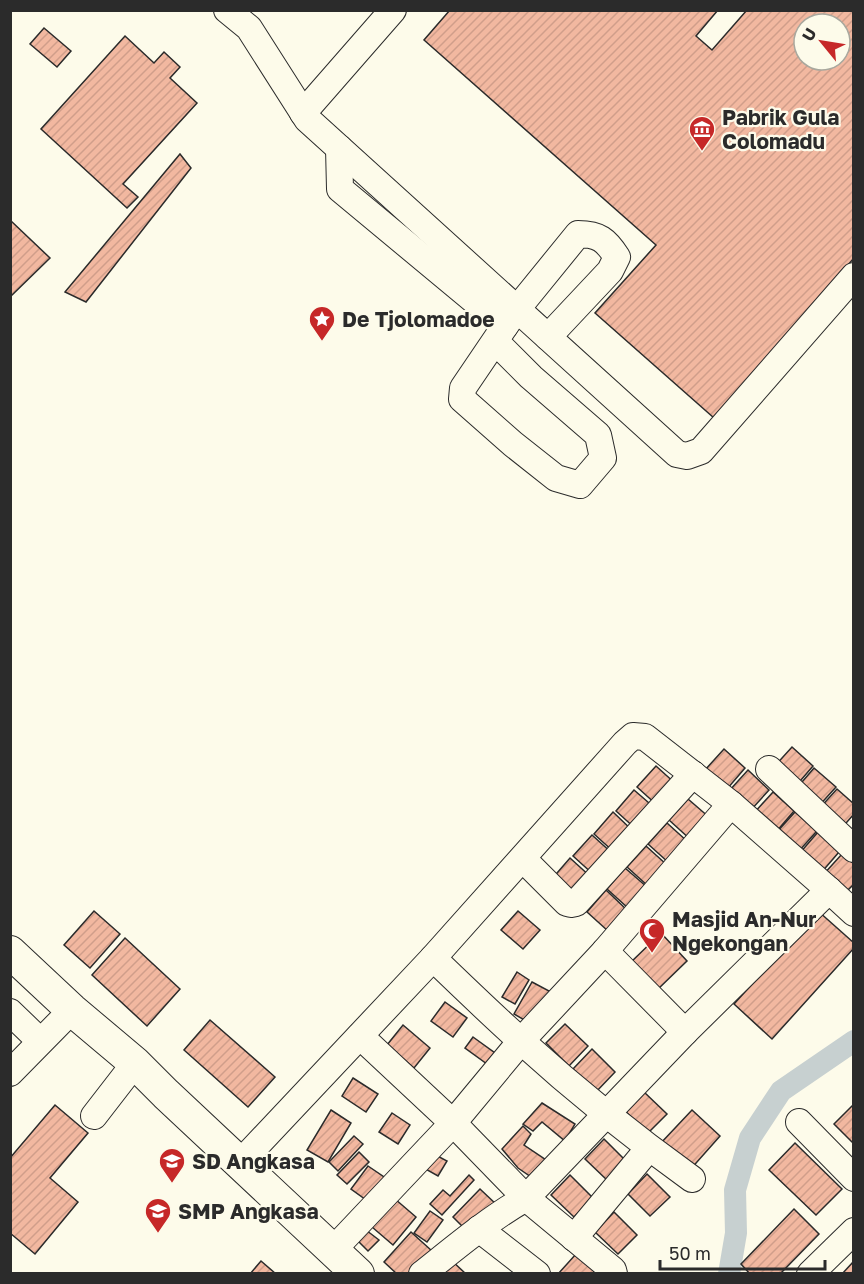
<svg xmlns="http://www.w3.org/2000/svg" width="864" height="1284" font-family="'Golos Text',sans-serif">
  <defs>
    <pattern id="building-hatch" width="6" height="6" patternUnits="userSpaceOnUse" patternTransform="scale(1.5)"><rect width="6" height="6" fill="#f2b8a0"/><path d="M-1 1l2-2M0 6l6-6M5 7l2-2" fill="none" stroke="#d09e8a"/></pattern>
  </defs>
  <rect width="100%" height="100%" fill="#fdfbea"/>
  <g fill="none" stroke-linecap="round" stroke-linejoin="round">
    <!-- canal -->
    <polyline stroke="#c7d0d0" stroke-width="22" points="729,1274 736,1233 735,1190 750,1138 781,1091 854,1041"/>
  </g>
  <!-- building -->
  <g fill="url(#building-hatch)" stroke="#2b2b2b" stroke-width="1.5" fill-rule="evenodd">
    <path d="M 450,10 L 718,10 L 696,36 L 712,50 L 747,10 L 854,10 L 854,258 L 714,418 L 595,313 L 656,245 L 424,40 ZM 804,24 L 840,24 L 840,60 L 804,60 Z"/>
    <polygon points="44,28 71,51 57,67 30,44"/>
    <polygon points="125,36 154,63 164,52 180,67 170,78 197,103 123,184 138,197 127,208 41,129"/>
    <polygon points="180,154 191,168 86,302 65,292"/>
    <polygon points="10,220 50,258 10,297"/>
    <polygon points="792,747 813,766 795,787 773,768"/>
    <polygon points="724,749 745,768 727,789 705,770"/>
    <polygon points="656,766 677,785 658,806 637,787"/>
    <polygon points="814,768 836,787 817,808 796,789"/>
    <polygon points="748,770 769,790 750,811 729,791"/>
    <polygon points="837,789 854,804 854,814 840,830 818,810"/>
    <polygon points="634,790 656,809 637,830 616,811"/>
    <polygon points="773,792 794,811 776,832 754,813"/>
    <polygon points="688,799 710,818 691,840 669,820"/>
    <polygon points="613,812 634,832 615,853 594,834"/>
    <polygon points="795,812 817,831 798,852 776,833"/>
    <polygon points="667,823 688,842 669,863 648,844"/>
    <polygon points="818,832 839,852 821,873 799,854"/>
    <polygon points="592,835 613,854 594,875 573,856"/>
    <polygon points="646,846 667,865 648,886 627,867"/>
    <polygon points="842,854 854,864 854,884 844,894 823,875"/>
    <polygon points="570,858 592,878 573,899 551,880"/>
    <polygon points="625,868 647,887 628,908 607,889"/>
    <polygon points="606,890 627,910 608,931 587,912"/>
    <polygon points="94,911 120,934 90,968 64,945"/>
    <polygon points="518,911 540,930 523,949 501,930"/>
    <polygon points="818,911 854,943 854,948 772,1039 734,1004"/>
    <polygon points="661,933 687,961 655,992 629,964"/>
    <polygon points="125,938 180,989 147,1026 92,975"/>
    <polygon points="517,972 529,980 515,1004 502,997"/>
    <polygon points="532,982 551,992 533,1025 514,1014"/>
    <polygon points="445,1002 467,1018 453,1037 431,1021"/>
    <polygon points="210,1020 275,1077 248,1107 184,1050"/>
    <polygon points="565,1024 588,1046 569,1066 546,1043"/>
    <polygon points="403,1025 430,1048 414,1068 387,1045"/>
    <polygon points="473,1037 495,1053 487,1064 465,1048"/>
    <polygon points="592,1049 615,1072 596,1092 573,1069"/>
    <polygon points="353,1078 378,1094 366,1112 342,1096"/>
    <polygon points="644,1092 667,1114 648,1133 625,1111"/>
    <polygon points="542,1103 575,1124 565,1141 542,1122 533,1131 523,1124"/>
    <polygon points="854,1104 854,1144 834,1124"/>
    <polygon points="55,1105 88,1133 50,1178 78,1202 35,1254 10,1233 10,1158"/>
    <polygon points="331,1110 351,1123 328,1162 307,1150"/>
    <polygon points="692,1110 720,1136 689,1171 660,1144"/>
    <polygon points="392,1113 410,1125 398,1144 379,1132"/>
    <polygon points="523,1126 531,1134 524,1145 552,1164 537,1181 518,1168 502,1149"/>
    <polygon points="354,1136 363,1144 338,1171 329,1162"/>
    <polygon points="604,1139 627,1162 608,1181 585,1159"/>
    <polygon points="795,1143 842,1189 816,1215 769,1170"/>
    <polygon points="359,1152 369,1162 347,1184 337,1175"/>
    <polygon points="430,1152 447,1161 438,1176 422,1167"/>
    <polygon points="368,1166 387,1179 369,1202 351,1189"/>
    <polygon points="647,1174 670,1197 650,1216 628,1194"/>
    <polygon points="469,1175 474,1180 442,1215 430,1204 443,1190 450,1196"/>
    <polygon points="570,1175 593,1198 574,1217 551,1195"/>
    <polygon points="480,1189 498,1206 471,1235 453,1217"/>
    <polygon points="395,1199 416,1217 393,1245 372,1227"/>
    <polygon points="794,1209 819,1234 780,1274 750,1274 741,1264"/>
    <polygon points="430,1211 443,1220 427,1242 414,1233"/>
    <polygon points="614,1212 637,1235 618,1254 595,1232"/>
    <polygon points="362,1227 379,1240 368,1251 353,1236"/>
    <polygon points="411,1232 432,1251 411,1274 397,1274 384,1262"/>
    <polygon points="576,1254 597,1274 558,1274"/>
    <polygon points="451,1260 466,1274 439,1274"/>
    <polygon points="261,1261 276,1274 250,1274"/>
    <polygon points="854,1261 854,1274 842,1274"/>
  </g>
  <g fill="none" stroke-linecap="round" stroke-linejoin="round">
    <!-- minor casing -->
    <g stroke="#2b2b2b" stroke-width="28">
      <g id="minor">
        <polyline points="227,10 249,28 307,119 677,454 687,456 701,451 854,276"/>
        <polyline points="303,113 393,10"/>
        <polyline points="339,148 340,189 505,326"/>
        <path d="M 495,341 L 531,377 L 598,435 L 603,458 L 580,485 L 556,478 L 513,444 L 462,399 L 463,388 L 505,326 L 517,309 L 578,234 C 599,234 606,240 617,257 L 610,271 L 548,337"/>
        <polyline points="769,769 854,849"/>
        <polyline points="523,859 567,903 571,904 576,903 693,774"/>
        <polyline points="605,951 685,1032"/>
        <path d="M 433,958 C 462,986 491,1014 520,1040 C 575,1090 632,1136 692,1179"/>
        <polyline points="10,1012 40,1041"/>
        <polyline points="360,1036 453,1123 526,1198 613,1270 614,1274"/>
        <polyline points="10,1073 72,1010"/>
        <polyline points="94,1116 135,1063"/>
        <polyline points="799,1122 854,1178"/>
        <polyline points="240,1163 433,958 625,743 633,736 645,737 731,804 829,890"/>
        <polyline points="479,1229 537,1274"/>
        <polyline points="574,1238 649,1148"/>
        <polyline points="333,1250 453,1123 521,1041 605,951 731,804"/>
        <path d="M 422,1274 C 456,1247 489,1219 526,1198 L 685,1032 L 829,890 L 854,913"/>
        <polyline points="810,1274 854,1231"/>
      </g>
    </g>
    <!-- major casing -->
    <g stroke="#2b2b2b" stroke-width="34">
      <polyline id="major" points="10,952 72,1010 135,1063 166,1094 358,1274"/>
    </g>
    <!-- minor -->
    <use href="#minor" stroke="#fdfbea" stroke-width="26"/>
    <!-- major -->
    <use href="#major" stroke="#fdfbea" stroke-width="32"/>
  </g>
  <!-- icons -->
  <defs>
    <g id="museum-pin" transform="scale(1.35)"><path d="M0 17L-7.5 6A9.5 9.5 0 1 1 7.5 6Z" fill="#c62828" stroke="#fdfbea"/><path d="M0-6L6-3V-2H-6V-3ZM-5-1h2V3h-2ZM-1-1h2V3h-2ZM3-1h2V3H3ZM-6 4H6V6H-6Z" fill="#fff"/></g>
    <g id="sight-pin" transform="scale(1.35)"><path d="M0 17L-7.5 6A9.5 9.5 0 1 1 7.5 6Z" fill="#c62828" stroke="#fdfbea"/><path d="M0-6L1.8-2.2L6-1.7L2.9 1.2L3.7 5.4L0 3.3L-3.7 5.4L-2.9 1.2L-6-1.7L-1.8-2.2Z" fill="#fff"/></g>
    <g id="mosque-pin" transform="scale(1.35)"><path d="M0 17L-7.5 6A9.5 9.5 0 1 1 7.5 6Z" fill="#c62828" stroke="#fdfbea"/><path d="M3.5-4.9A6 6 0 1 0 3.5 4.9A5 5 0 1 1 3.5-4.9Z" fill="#fff"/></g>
    <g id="school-pin" transform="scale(1.35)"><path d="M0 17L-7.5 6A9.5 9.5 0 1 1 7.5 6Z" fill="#c62828" stroke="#fdfbea"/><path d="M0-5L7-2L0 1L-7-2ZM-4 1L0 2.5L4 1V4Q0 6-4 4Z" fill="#fff"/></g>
  </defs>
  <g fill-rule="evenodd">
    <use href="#museum-pin" x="702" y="129"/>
    <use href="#sight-pin" x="322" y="319"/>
    <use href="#mosque-pin" x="652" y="931"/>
    <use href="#school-pin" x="172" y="1161"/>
    <use href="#school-pin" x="158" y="1211"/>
  </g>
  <g text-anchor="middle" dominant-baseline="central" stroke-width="4.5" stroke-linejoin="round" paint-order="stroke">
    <!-- poi labels -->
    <g font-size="21" font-weight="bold" fill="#2b2b2b" stroke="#fdfbea" text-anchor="start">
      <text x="722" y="117">Pabrik Gula<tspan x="722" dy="24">Colomadu</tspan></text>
      <text x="342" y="319">De Tjolomadoe</text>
      <text x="672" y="919">Masjid An-Nur<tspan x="672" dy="24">Ngekongan</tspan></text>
      <text x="192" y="1161">SD Angkasa</text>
      <text x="178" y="1211">SMP Angkasa</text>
    </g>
  </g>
  <!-- border -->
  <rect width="864" height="1284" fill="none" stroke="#2b2b2b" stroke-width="24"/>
  <!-- north arrow -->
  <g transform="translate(822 42) rotate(300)"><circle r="28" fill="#fdfbea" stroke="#a9a89e" stroke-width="1.5"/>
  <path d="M0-4.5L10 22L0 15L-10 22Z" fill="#c62828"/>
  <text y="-9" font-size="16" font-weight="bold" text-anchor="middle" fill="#2b2b2b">U</text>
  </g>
  <!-- scale -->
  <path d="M660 1260v9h165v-9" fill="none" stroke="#2b2b2b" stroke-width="3"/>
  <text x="669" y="1260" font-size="18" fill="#2b2b2b" stroke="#fdfbea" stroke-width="4.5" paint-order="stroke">50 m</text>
</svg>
